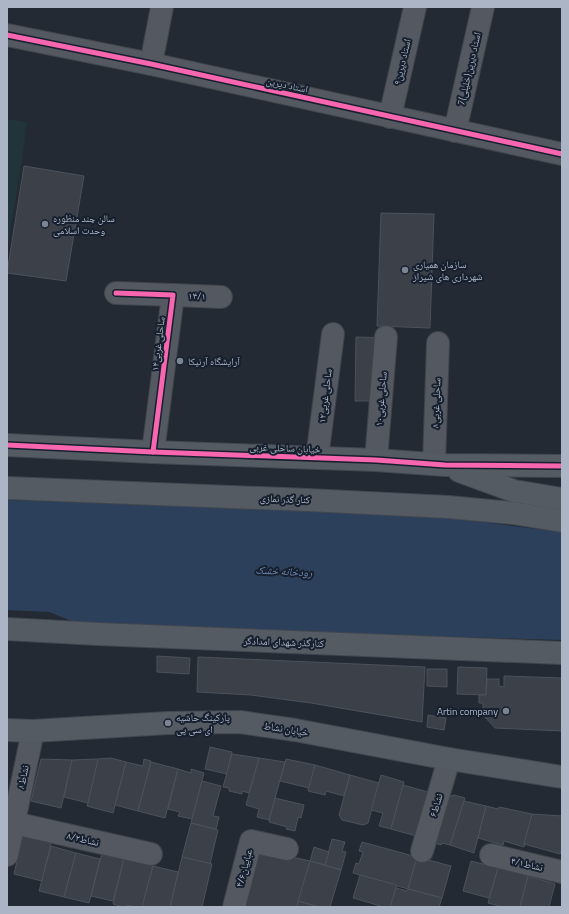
<svg xmlns="http://www.w3.org/2000/svg" width="569" height="914" font-family="'Titillium Web','Noto Naskh Arabic',sans-serif">
  <rect width="100%" height="100%" fill="#242a33"/>
  <!-- green -->
  <polygon fill="#213439" points="7,119 27,122 21,166 7,250"/>
  <!-- water -->
  <polygon fill="#2c405c" points="7,500 290,510 456,519 562,532 562,640 293,632 79,624 49,612 7,610"/>
  <!-- building -->
  <g fill="#3b4049" stroke="#4b525c">
    <polygon points="24,166 84,176 66,281 7,273"/>
    <polygon points="381,213 434,214 430,328 377,326"/>
    <polygon points="356,337 391,338 390,401 355,401"/>
    <polygon points="157,656 190,658 189,674 157,672"/>
    <polygon points="198,657 425,667 422,722 311,703 251,695 197,692"/>
    <polygon points="458,667 487,668 486,695 457,694"/>
    <polygon points="427,669 447,669 447,687 427,686"/>
    <polygon points="504,676 562,678 562,731 495,728 483,715 483,703 479,703 479,695 486,695 487,679 499,679 499,686 504,687"/>
    <polygon points="428,715 446,718 444,730 427,727"/>
    <polygon points="210,747 232,752 227,774 205,769"/>
    <polygon points="232,754 259,758 249,793 242,791 242,794 229,791 229,788 223,787"/>
    <polygon points="111,758 126,762 113,813 87,806 98,759"/>
    <polygon points="259,758 285,762 269,820 257,817 259,809 246,805"/>
    <polygon points="41,759 72,760 61,808 31,801"/>
    <polygon points="98,759 88,803 64,797 72,760"/>
    <polygon points="144,759 151,761 138,811 115,805 126,762 143,766"/>
    <polygon points="286,759 315,765 309,788 280,781"/>
    <polygon points="151,762 178,769 165,818 138,811"/>
    <polygon points="315,765 350,775 344,796 326,791 325,795 308,791"/>
    <polygon points="178,769 191,773 191,769 204,773 192,819 178,816 180,812 168,809"/>
    <polygon points="350,775 379,783 368,823 363,825 342,820 339,815"/>
    <polygon points="381,775 404,782 391,829 379,826 383,813 371,810"/>
    <polygon points="202,781 221,786 213,816 219,817 216,829 191,823"/>
    <polygon points="403,785 428,792 416,836 391,829"/>
    <polygon points="454,795 465,798 450,845 442,843 441,845 434,843 448,797"/>
    <polygon points="275,798 304,805 301,818 298,817 295,831 286,829 287,827 269,822"/>
    <polygon points="464,801 486,806 474,853 450,845"/>
    <polygon points="486,806 498,809 499,807 532,814 524,847 504,841 503,845 478,838"/>
    <polygon points="532,814 562,816 562,848 560,854 524,844"/>
    <polygon points="191,823 218,830 210,864 182,857"/>
    <polygon points="24,832 52,839 42,881 14,874"/>
    <polygon points="332,839 345,842 342,851 346,852 341,870 325,865"/>
    <polygon points="362,842 417,857 408,889 353,873 356,863 359,864 363,852 359,851"/>
    <polygon points="51,846 76,853 64,897 39,891"/>
    <polygon points="314,847 329,852 325,865 310,861"/>
    <polygon points="256,849 310,861 297,907 240,907"/>
    <polygon points="76,853 100,859 89,903 64,897"/>
    <polygon points="102,853 124,858 113,901 91,896"/>
    <polygon points="182,857 212,864 202,907 170,907"/>
    <polygon points="417,857 451,866 442,898 408,889"/>
    <polygon points="124,858 153,866 142,907 136,907 127,905 126,907 124,907 113,904"/>
    <polygon points="310,861 341,870 330,907 319,907 298,901"/>
    <polygon points="471,861 498,868 489,898 463,891"/>
    <polygon points="153,866 178,872 170,907 142,907"/>
    <polygon points="498,868 528,876 520,907 503,907 488,903"/>
    <polygon points="360,875 397,885 390,907 384,907 353,898"/>
    <polygon points="528,876 555,884 549,907 520,907"/>
    <polygon points="396,888 407,891 408,889 442,898 439,907 390,907"/>
    <polygon points="298,901 319,907 297,907"/>
  </g>
  <g fill="none" stroke-linecap="round" stroke-linejoin="round">
    <!-- minor casing -->
    <g stroke="#40444b" stroke-width="24">
      <g id="minor">
        <polyline points="7,35 151,64 562,154"/>
        <polyline points="151,64 162,7"/>
        <polyline points="390,117 415,7"/>
        <polyline points="455,131 483,7"/>
        <polyline points="116,293 173,295 153,452"/>
        <polyline points="173,295 221,297"/>
        <polyline points="317,458 333,334"/>
        <polyline points="376,460 386,337"/>
        <polyline points="434,464 438,343"/>
        <polyline points="14,823 151,854"/>
        <polyline points="422,851 449,759"/>
        <polyline points="7,855 33,731"/>
        <polyline points="491,855 562,872"/>
        <polyline points="234,907 251,841 287,849"/>
      </g>
    </g>
    <!-- major casing -->
    <g stroke="#414750" stroke-width="24">
      <g id="major">
        <polyline points="7,445 153,452 376,460 445,465 562,466"/>
        <polyline points="459,471 514,491 562,499"/>
        <polyline points="7,488 308,500 448,507 513,513 562,521"/>
        <polyline points="7,629 98,634 562,653"/>
        <polyline points="7,730 33,731 168,723 240,722 295,730 449,759 562,777"/>
      </g>
    </g>
    <!-- minor -->
    <use href="#minor" stroke="#535861" stroke-width="22"/>
    <!-- major -->
    <use href="#major" stroke="#555b63" stroke-width="22"/>
    <!-- cycleway casing -->
    <g stroke="#17202e" stroke-width="8">
      <g id="cycleway">
        <polyline points="7,35 151,64 562,154"/>
        <polyline points="116,293 173,295 153,452"/>
        <polyline points="7,445 153,452 376,460 445,465 562,466"/>
      </g>
    </g>
    <!-- cycleway -->
    <use href="#cycleway" stroke="#f766af" stroke-width="5"/>
  </g>
  <!-- markers -->
  <g fill="#7c8493" stroke="#17202e" stroke-width="1.5">
    <circle cx="45" cy="224" r="4"/>
    <circle cx="405" cy="270" r="4"/>
    <circle cx="180" cy="361" r="4"/>
    <circle cx="506" cy="711" r="4"/>
    <circle cx="168" cy="723" r="4"/>
  </g>
  <g text-anchor="middle" dominant-baseline="central" stroke-width="4" stroke-linejoin="round" paint-order="stroke">
    <!-- street labels -->
    <g font-size="10" fill="#abb5c6" stroke="#17202e">
      <text transform="translate(402 62) rotate(-77)">استاد دیرین۹</text>
      <text transform="translate(469 69) rotate(-77)">7استاد دیرین(خلیلی)</text>
      <text transform="translate(287 85) rotate(12)">استاد دیرین</text>
      <text transform="translate(197 296) rotate(2)">۱۴/۱</text>
      <text transform="translate(158 344) rotate(-83)">ساحلی غربی۱۴</text>
      <text transform="translate(325 396) rotate(-83)">ساحلی غربی۱۲</text>
      <text transform="translate(381 399) rotate(-85)">ساحلی غربی۱۰</text>
      <text transform="translate(436 403) rotate(-88)">ساحلی غربی۸</text>
      <text transform="translate(285 448) rotate(2)">خیابان ساحلی غربی</text>
      <text transform="translate(285 499) rotate(2)">کنار گذر نمازی</text>
      <text transform="translate(284 642) rotate(2)">کنارگذر شهدای امدادگر</text>
      <text transform="translate(286 729) rotate(9)">خیابان نشاط</text>
      <text transform="translate(23 777) rotate(-79)">نشاط۸</text>
      <text transform="translate(436 805) rotate(-73)">نشاط۶</text>
      <text transform="translate(83 839) rotate(13)">نشاط۸/۲</text>
      <text transform="translate(527 864) rotate(13)">نشاط۴/۱</text>
      <text transform="translate(244 868) rotate(-75)">عباییان۴/۶</text>
    </g>
    <!-- poi labels -->
    <g font-size="10" fill="#abb5c6" stroke="#17202e" text-anchor="start">
      <text x="53" y="218">سالن چند منظوره<tspan x="53" dy="12">وحدت اسلامی</tspan></text>
      <text x="413" y="264">سازمان همیاری<tspan x="413" dy="12">شهرداری های شیراز</tspan></text>
      <text x="188" y="361">آرایشگاه آرنیکا</text>
      <text x="498" y="711" text-anchor="end">Artin company</text>
      <text x="176" y="717">پارکینگ حاشیه<tspan x="176" dy="12">ای سی پی</tspan></text>
    </g>
    <!-- water labels -->
    <g font-size="11" font-style="italic" fill="#708bb2" stroke="#17202e">
      <text transform="translate(284 571) rotate(3)">رودخانه خشک</text>
    </g>
  </g>
  <!-- border -->
  <rect width="569" height="914" fill="none" stroke="#abb5c6" stroke-width="16"/>
</svg>
